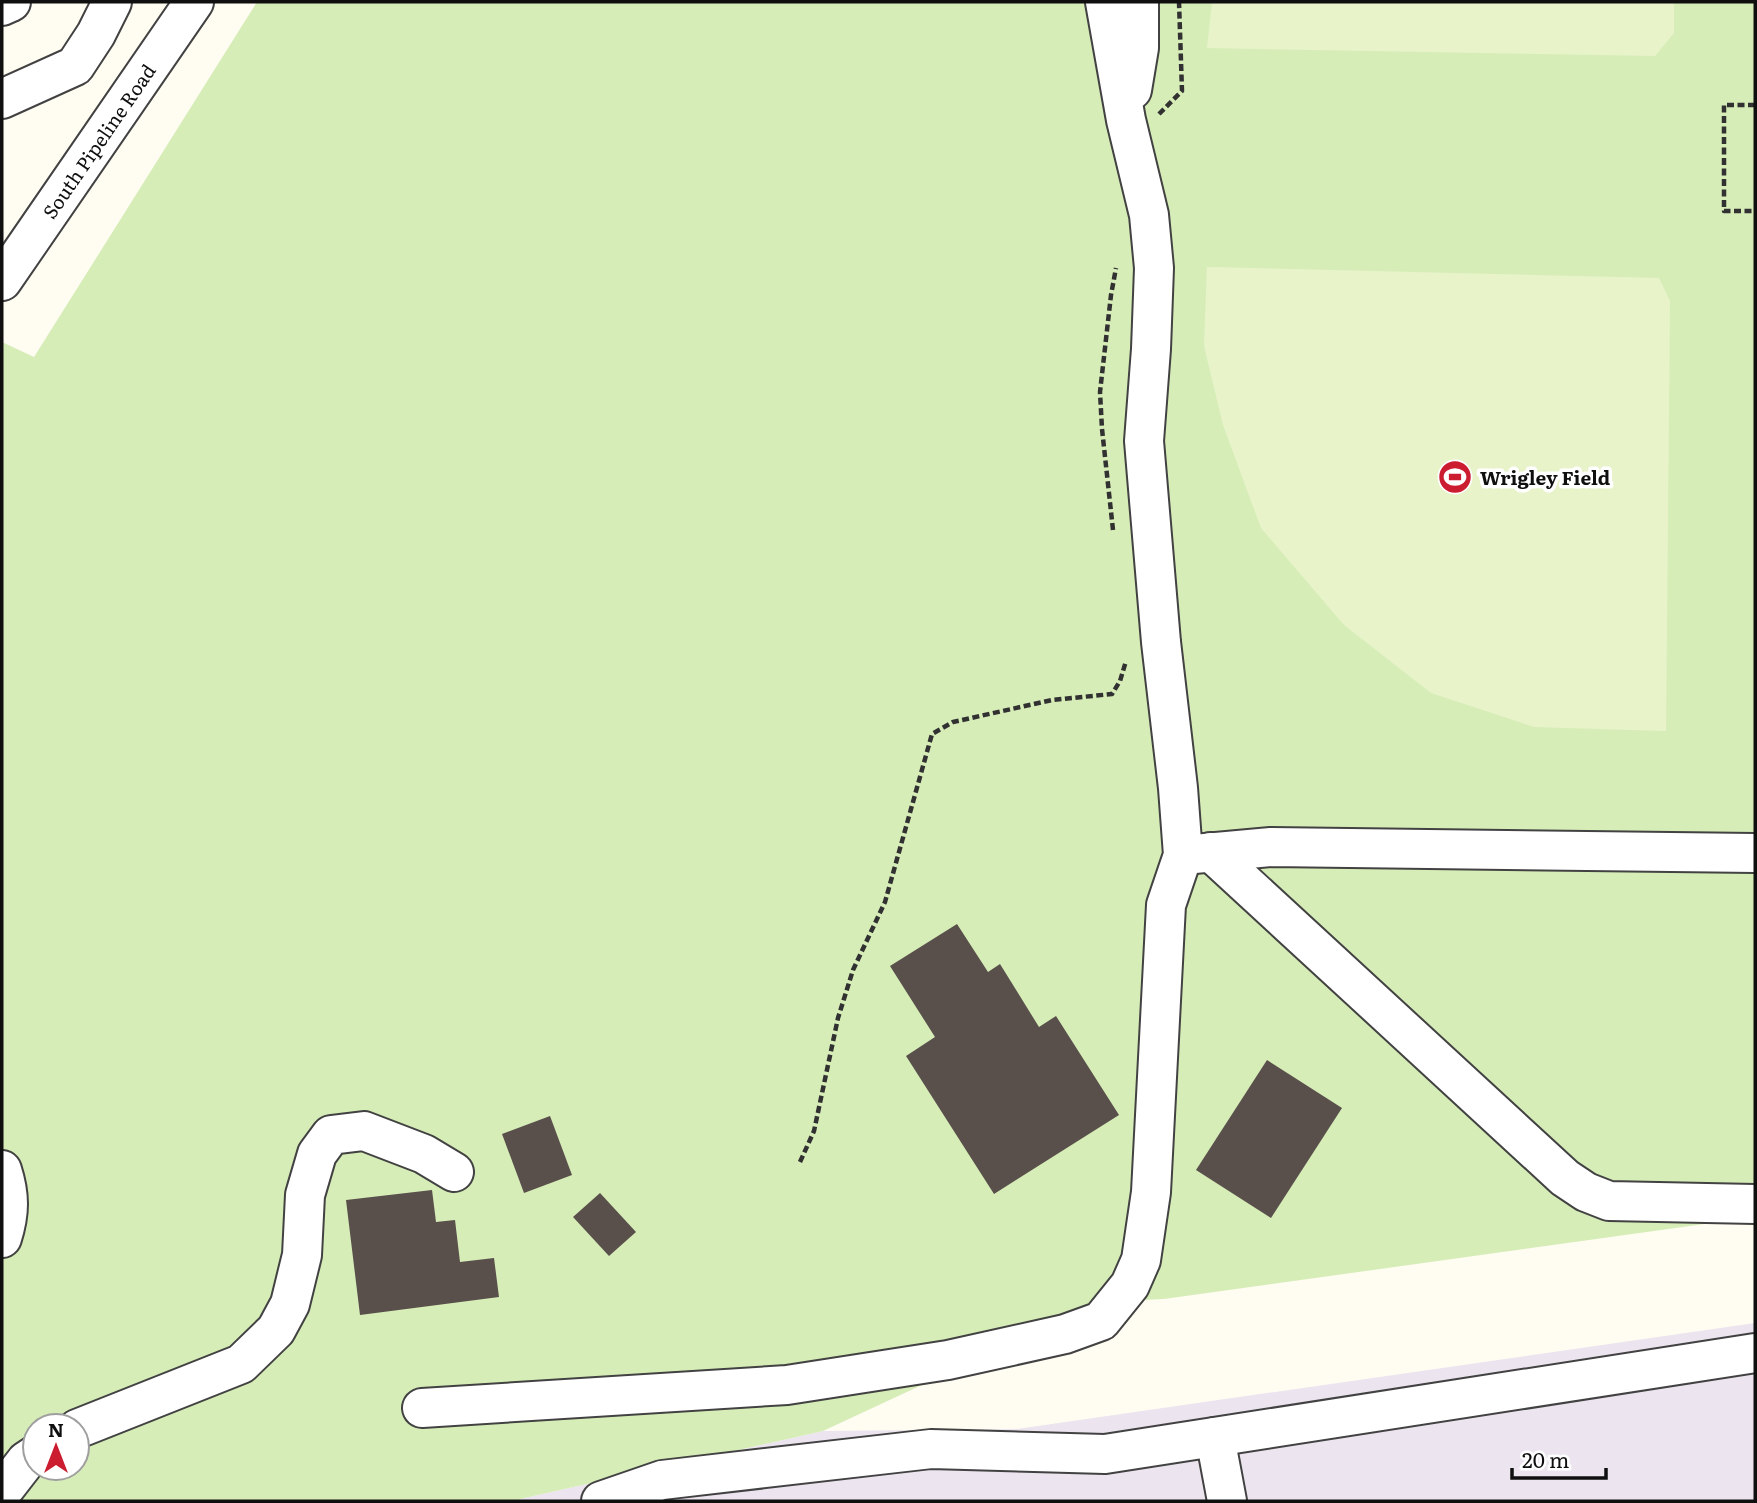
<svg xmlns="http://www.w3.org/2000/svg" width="1757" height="1503" font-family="Literata,serif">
  <rect width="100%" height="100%" fill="#fffcf2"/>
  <!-- industrial -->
  <polygon fill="#ece4ee" points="1755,1323 1755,1501 519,1501 520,1499 823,1431 1017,1429"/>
  <!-- green -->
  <path fill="#d7edb8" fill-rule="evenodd" d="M 257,2 L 1755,2 L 1755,1217 L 1164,1299 L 1100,1302 L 823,1431 L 520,1499 L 519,1501 L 2,1501 L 2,342 L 34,357 ZM 35,1426 L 77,1426 L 77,1468 L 35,1468 Z"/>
  <!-- pitch -->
  <g fill="#e8f3ca">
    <polygon points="1212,2 1674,2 1674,33 1655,56 1207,48"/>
    <polygon points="1207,267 1659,278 1670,301 1666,731 1534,727 1431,693 1344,625 1261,528 1223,425 1204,346"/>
  </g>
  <!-- building -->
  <g fill="#594f4b">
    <polygon points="957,924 988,972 1000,964 1039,1027 1056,1016 1119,1115 994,1194 906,1056 935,1037 890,966"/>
    <polygon points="1267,1060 1342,1108 1271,1218 1196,1170"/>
    <polygon points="550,1116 572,1175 524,1193 502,1134"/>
    <polygon points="432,1190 436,1222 455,1220 460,1262 494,1258 499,1297 360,1315 346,1200"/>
    <polygon points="600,1193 636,1232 609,1256 573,1217"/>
  </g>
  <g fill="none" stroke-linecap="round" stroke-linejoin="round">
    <!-- minor casing -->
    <g stroke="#424242" stroke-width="42">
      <g id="minor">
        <polyline points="2,6 11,2"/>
        <polyline points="1132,90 1139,48 1139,2"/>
        <polyline points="2,99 75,66 96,34 112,2"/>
        <path id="s1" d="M 2,281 L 194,2"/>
        <polyline points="1211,852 1565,1178 1586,1192 1609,1201 1755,1204"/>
        <polyline points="1194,854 1271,847 1755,853"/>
        <path d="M 2,1170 C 10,1195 10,1213 2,1238"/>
        <polyline points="422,1408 787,1385 948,1360 1065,1334 1101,1321 1130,1285 1141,1260 1151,1192 1166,905 1183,855 1178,788 1161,642 1144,441 1151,349 1154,268 1149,215 1126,120 1105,2"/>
        <polyline points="77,1429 241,1364 276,1330 290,1304 302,1255 305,1195 317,1154 331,1135 364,1131 424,1154 454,1172"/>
        <polyline points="1215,1437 1227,1501"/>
        <polyline points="2,1492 26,1461 35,1455"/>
        <polyline points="601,1501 662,1480 931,1449 1105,1454 1755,1353"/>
      </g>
    </g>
    <!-- path -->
    <g stroke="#313131" stroke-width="4.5" stroke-dasharray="7 3.5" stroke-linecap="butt">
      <polyline points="1755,105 1724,105 1724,211 1755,211"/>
      <polyline points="1159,114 1182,91 1179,2"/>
      <polyline points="1113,530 1102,429 1100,392 1111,295 1116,268"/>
      <polyline points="800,1162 814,1131 838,1018 853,970 885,902 932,734 953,722 1052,700 1112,694 1120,681 1126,661"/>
    </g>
    <!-- minor -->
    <use href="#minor" stroke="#fff" stroke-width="38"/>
  </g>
  <!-- icons -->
  <defs>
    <g id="stadium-disc" transform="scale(1.75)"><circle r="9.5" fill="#cb1c30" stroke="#fff"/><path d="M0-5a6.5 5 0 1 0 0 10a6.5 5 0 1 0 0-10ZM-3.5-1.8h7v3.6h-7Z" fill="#fff"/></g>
  </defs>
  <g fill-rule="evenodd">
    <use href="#stadium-disc" x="1455" y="477"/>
  </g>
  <g text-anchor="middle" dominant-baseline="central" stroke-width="7" stroke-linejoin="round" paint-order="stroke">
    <!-- street labels -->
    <g font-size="19" fill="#0f0f0f" stroke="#fff">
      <text stroke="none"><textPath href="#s1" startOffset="170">South Pipeline Road</textPath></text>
    </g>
    <!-- poi labels -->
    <g font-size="19" font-weight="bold" fill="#0f0f0f" stroke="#fff" text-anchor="start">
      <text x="1480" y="477">Wrigley Field</text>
    </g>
  </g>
  <!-- border -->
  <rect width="1757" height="1503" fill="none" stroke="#0f0f0f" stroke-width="7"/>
  <!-- north arrow -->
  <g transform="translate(56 1447)"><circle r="33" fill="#ffffff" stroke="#9f9f9f" stroke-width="2"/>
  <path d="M0-5L12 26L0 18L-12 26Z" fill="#cb1c30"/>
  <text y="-10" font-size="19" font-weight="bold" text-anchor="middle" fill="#0f0f0f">N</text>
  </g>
  <!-- scale -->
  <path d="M1512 1468v10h94v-10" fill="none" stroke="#0f0f0f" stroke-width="3.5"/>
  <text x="1522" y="1468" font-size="21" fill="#0f0f0f" stroke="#ffffff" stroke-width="5" paint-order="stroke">20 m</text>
</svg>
